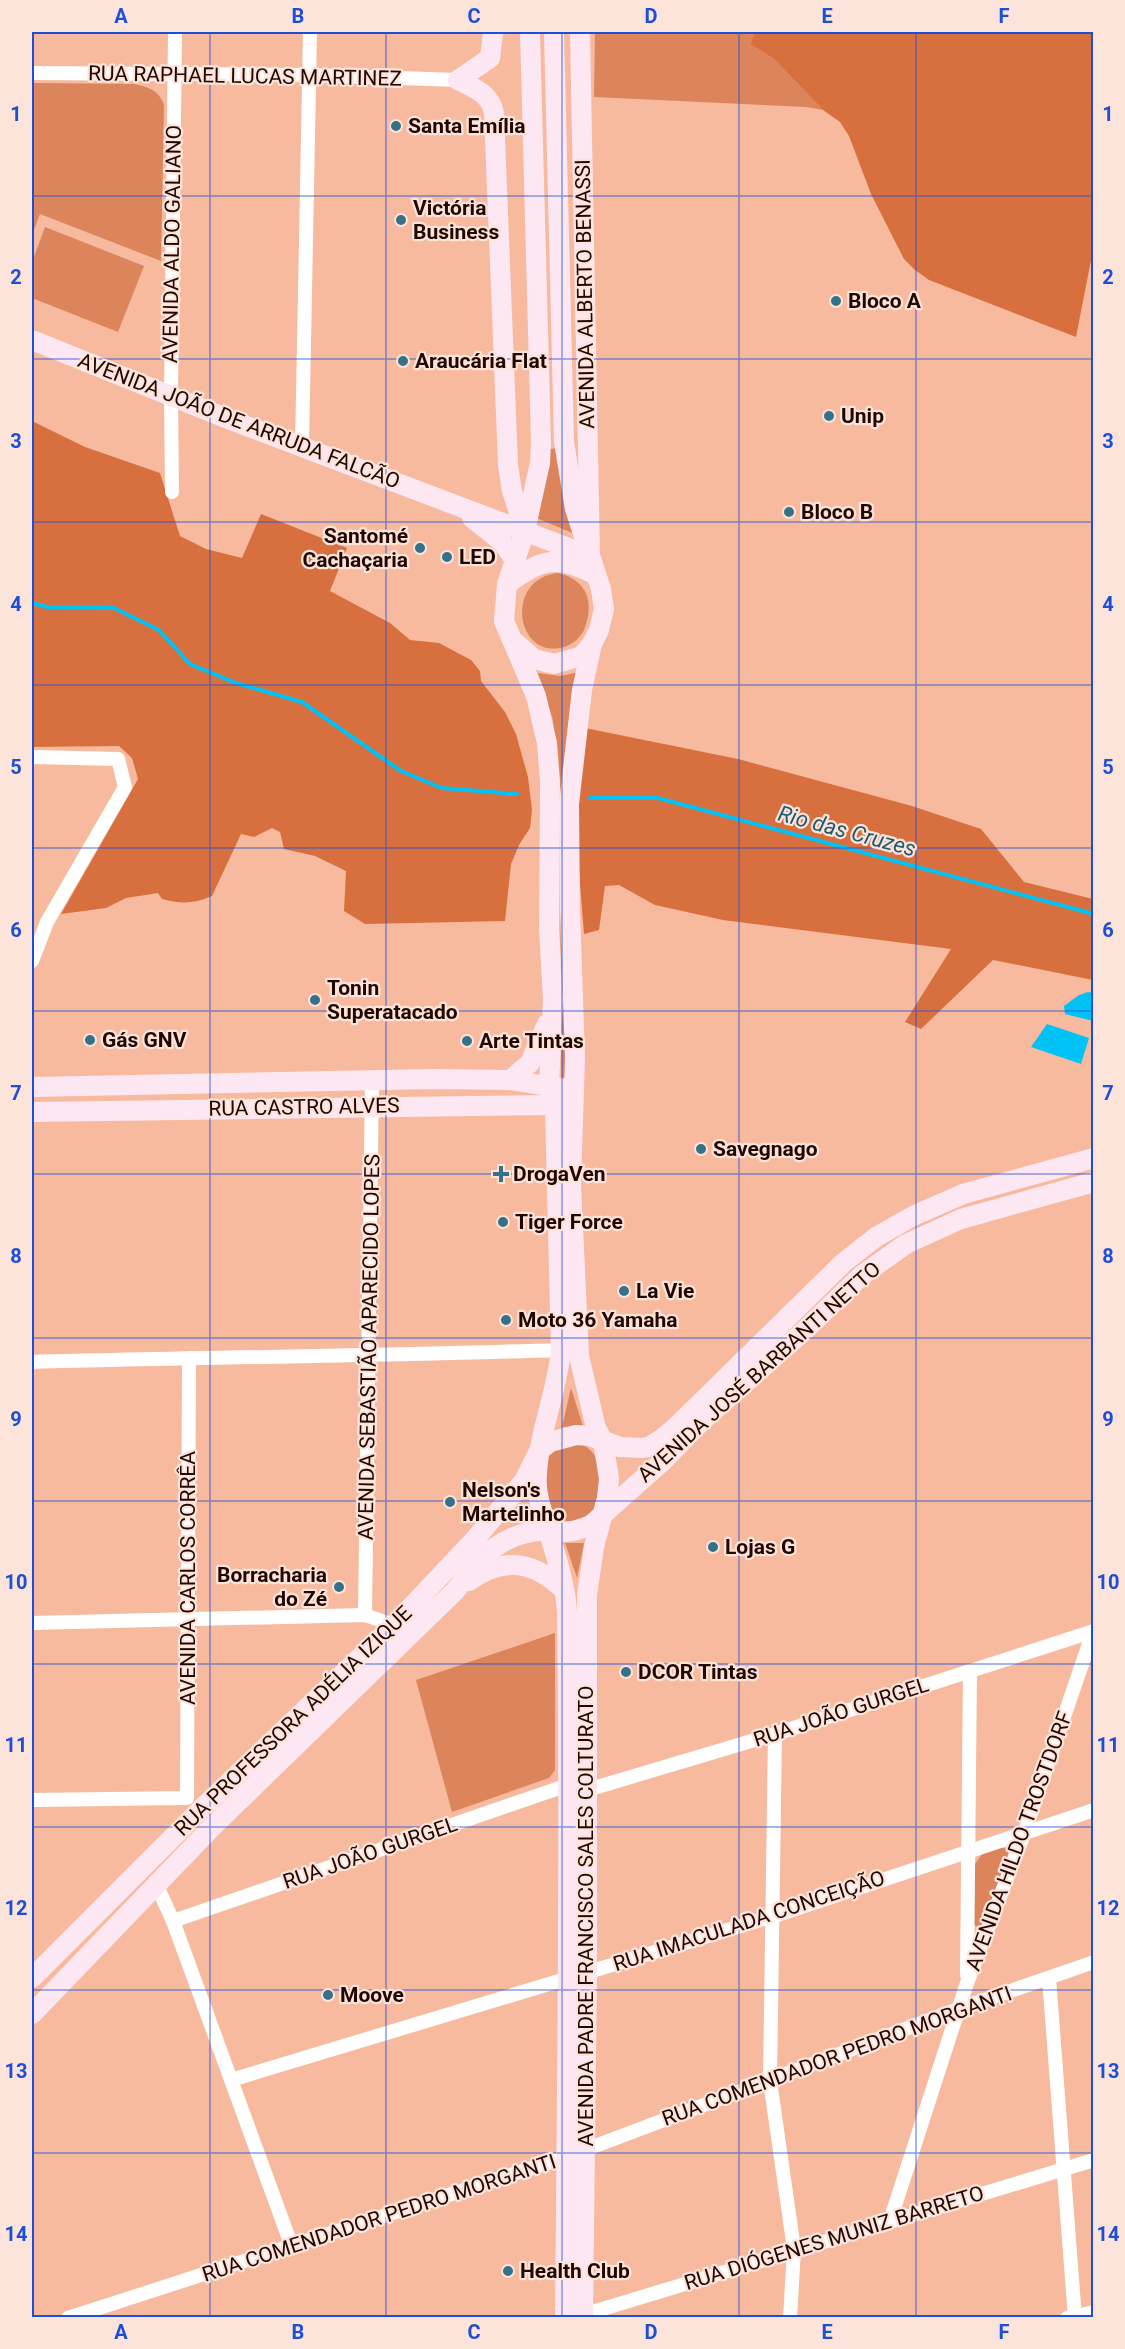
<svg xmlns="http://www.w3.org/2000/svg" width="1125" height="2349" font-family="Roboto,sans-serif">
  <rect width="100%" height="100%" fill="#f7ba9e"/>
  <!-- green -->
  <g fill="#dc845b">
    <polygon points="595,32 755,32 750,44 774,59 823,110 806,107 594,97"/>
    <path d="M 32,83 L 134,84 C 148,87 159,90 164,105 L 161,261 L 40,214 L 32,235 Z"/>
    <polygon points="45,227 144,266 118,332 32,298 32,262"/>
    <polygon points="557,448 575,534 534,517 546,450"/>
    <path d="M 558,573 C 587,580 595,602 584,630 C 580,638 573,644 564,647 C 516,661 503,579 558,573 Z"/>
    <polygon points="579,672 568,1077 562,1078 559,787 553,720 538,673 560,676"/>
    <polygon points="571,1388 583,1426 562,1427"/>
    <path d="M 577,1442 C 609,1455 599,1483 597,1511 C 576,1522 568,1527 547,1511 L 544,1493 L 548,1451 Z"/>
    <polygon points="565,1543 584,1543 577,1578"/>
    <polygon points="555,1633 555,1770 549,1778 452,1812 416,1680"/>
    <polygon points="1001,1847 1007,1849 1008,1854 984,1924 979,1927 976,1926 973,1923 975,1864 982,1854"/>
  </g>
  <!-- forest -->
  <g fill="#d7703e">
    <polygon points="755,32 1093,32 1093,250 1076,337 929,280 915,270 904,259 871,194 849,136 840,122 823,110 774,59 750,44"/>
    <path d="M 32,421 L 85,447 L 160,473 L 180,536 L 206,549 L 242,558 L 261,514 L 347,548 L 330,591 L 390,623 L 410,640 L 439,643 L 471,660 L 480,671 L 481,681 L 505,712 L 516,734 L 528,777 L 532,810 L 530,828 L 519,845 L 511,864 L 505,921 L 365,924 L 344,911 L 346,871 L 315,856 L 284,849 L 280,832 L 272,828 L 254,837 L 241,834 L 212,896 C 193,904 181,904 162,899 L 158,893 L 126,898 L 106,908 L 61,914 L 138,779 L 132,758 L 119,746 L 32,747 Z"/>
    <polygon points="585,728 738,759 912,806 981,829 1024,882 1093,899 1093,980 993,960 921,1029 905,1022 951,949 723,920 655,905 619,885 605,886 599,930 584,934 577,847 579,789"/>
  </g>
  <!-- water -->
  <g fill="#00c2f4">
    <polygon points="1088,992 1093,993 1093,1021 1065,1014 1064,1006 1079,995"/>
    <polygon points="1047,1024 1089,1038 1081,1064 1031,1047"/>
  </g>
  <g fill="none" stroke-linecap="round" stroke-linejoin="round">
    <!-- stream -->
    <g stroke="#00c2f4" stroke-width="4">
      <polyline points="32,603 47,607 114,608 159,630 190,664 236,683 302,702 401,771 442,788 517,794"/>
      <polyline points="590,798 658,798 1094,914"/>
    </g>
    <!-- street -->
    <g stroke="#fff" stroke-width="14">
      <polyline points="32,73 309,75 458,80"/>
      <polyline points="302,447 310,32"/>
      <polyline points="172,492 171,396 175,32"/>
      <polyline points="32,757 118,759 125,787 47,922 32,961"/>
      <path d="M 32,1362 C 208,1357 384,1356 561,1350"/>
      <polyline points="365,1615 372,1079"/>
      <polyline points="32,1623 365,1615 394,1625"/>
      <polyline points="775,1734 770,2081 794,2249 790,2318"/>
      <polyline points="587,1790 775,1734 1094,1631"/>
      <polyline points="32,1800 187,1798 189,1358"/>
      <polyline points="157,1886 173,1921 292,2247"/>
      <polyline points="173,1921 568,1785"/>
      <polyline points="967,1975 970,1671"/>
      <polyline points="1049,1978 1075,2318"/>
      <polyline points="231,2080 774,1916 1094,1810"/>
      <polyline points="890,2221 966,1986 1024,1834 1093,1632"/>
      <polyline points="576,2317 1094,2160"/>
      <polyline points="68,2318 566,2157 961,2008 1094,1962"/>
      <polyline points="1067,2318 1094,2312"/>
    </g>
    <!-- secondary -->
    <g stroke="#fde7f3" stroke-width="20">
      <path d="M 530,32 L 541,443 L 540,463 L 525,531 L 507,584 L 504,621 L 536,696 L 547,743 L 550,781 L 549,928 L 553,1000 L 549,1086 L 555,1109 L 561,1350 C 557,1392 539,1432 537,1474 C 535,1493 542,1510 547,1527 C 555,1553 566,1585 567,1613 C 570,1848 567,2083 565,2318"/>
      <polyline points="554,32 564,442 575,509 601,589 604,609 599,630 592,644 582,690 569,804 570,909 575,1057 571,1184 579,1356 596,1428 603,1441 609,1479 607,1498 594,1547 587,1595 587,1972 583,2318"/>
      <path d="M 458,80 C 474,88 490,93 494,113 L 508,465 L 512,491 L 525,531"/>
      <polyline points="458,80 490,58 493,32"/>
      <polyline points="32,340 223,417 590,556 580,32"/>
      <polyline points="472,518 502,542 515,560"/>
      <path d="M 507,584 C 542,559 556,554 596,575"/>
      <polyline points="516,643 534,659 554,664 582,656 592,644"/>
      <polyline points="510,1080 530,1063 547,1024"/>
      <polyline points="32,1087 434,1079 510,1080 560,1088"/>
      <polyline points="32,1112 554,1105 565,1100"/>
      <path d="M 469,1581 C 504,1556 534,1561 564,1590"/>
      <polyline points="32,1978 198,1812 394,1625 476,1538 524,1481 539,1451 550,1442 576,1435 590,1436 620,1447 642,1448 649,1447 664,1437 676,1427 843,1263 876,1237 913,1216 963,1194 1094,1158"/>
      <path d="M 32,2014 L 212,1827 L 455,1591 C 482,1557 498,1534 545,1530 C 551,1529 557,1532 563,1532 C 573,1532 582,1529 591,1525 L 663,1461 L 703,1420 L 805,1330 L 861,1276 L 906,1244 L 961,1219 L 1094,1182"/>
    </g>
  </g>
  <!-- grid -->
  <path fill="none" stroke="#1d4ed8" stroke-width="1.5" stroke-opacity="0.55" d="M 210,32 L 210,2318M 386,32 L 386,2318M 562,32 L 562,2318M 739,32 L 739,2318M 916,32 L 916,2318M 32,196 L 1094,196M 32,359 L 1094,359M 32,522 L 1094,522M 32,685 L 1094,685M 32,848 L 1094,848M 32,1011 L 1094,1011M 32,1174 L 1094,1174M 32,1338 L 1094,1338M 32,1501 L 1094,1501M 32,1664 L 1094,1664M 32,1827 L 1094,1827M 32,1990 L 1094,1990M 32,2153 L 1094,2153"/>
  <!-- markers -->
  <g fill="#357289" stroke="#fde4da" stroke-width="2">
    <circle cx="396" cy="126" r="6"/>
    <circle cx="401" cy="220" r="6"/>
    <circle cx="836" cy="301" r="6"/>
    <circle cx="403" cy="361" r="6"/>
    <circle cx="829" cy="416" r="6"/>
    <circle cx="789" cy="512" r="6"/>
    <circle cx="420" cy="548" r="6"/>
    <circle cx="447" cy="557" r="6"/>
    <circle cx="315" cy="1000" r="6"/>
    <circle cx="90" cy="1040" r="6"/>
    <circle cx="467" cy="1041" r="6"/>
    <circle cx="701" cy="1149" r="6"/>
    <path d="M498 1165h6v6h6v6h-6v6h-6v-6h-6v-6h6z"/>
    <circle cx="503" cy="1222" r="6"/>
    <circle cx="624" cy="1291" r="6"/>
    <circle cx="506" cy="1320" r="6"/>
    <circle cx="450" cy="1502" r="6"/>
    <circle cx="713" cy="1547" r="6"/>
    <circle cx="339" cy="1587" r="6"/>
    <circle cx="626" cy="1672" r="6"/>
    <circle cx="328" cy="1995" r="6"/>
    <circle cx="508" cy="2271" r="6"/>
  </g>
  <g text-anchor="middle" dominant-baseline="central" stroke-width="4.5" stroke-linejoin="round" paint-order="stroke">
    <!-- street labels -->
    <g font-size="21" fill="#210700" stroke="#fde4da">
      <text transform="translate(245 76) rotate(1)">RUA RAPHAEL LUCAS MARTINEZ</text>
      <text transform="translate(172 244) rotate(-89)">AVENIDA ALDO GALIANO</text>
      <text transform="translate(585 294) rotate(-91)">AVENIDA ALBERTO BENASSI</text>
      <text transform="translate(239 421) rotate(21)">AVENIDA JOÃO DE ARRUDA FALCÃO</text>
      <text transform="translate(304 1107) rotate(-1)">RUA CASTRO ALVES</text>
      <text transform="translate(369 1347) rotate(-89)">AVENIDA SEBASTIÃO APARECIDO LOPES</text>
      <text transform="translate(759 1372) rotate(-42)">AVENIDA JOSÉ BARBANTI NETTO</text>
      <text transform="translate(188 1578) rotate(-90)">AVENIDA CARLOS CORRÊA</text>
      <text transform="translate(841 1712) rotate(-18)">RUA JOÃO GURGEL</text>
      <text transform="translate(293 1721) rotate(-44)">RUA PROFESSORA ADÉLIA IZIQUE</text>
      <text transform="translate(1019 1841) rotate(-70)">AVENIDA HILDO TROSTDORF</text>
      <text transform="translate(370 1853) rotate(-19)">RUA JOÃO GURGEL</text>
      <text transform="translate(586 1916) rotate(-90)">AVENIDA PADRE FRANCISCO SALES COLTURATO</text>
      <text transform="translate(749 1921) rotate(-18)">RUA IMACULADA CONCEIÇÃO</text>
      <text transform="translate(837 2056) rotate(-20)">RUA COMENDADOR PEDRO MORGANTI</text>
      <text transform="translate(379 2218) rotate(-18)">RUA COMENDADOR PEDRO MORGANTI</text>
      <text transform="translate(834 2238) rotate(-17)">RUA DIÓGENES MUNIZ BARRETO</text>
    </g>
    <!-- poi labels -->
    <g font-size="21" font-weight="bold" fill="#210700" stroke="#fde4da" text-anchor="start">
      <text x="408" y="126">Santa Emília</text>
      <text x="413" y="208">Victória<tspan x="413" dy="24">Business</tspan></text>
      <text x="848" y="301">Bloco A</text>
      <text x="415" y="361">Araucária Flat</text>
      <text x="841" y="416">Unip</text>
      <text x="801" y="512">Bloco B</text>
      <text x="408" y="536" text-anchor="end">Santomé<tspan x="408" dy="24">Cachaçaria</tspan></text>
      <text x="459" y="557">LED</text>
      <text x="327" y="988">Tonin<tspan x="327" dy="24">Superatacado</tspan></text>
      <text x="102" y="1040">Gás GNV</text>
      <text x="479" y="1041">Arte Tintas</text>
      <text x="713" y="1149">Savegnago</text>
      <text x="513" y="1174">DrogaVen</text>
      <text x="515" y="1222">Tiger Force</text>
      <text x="636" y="1291">La Vie</text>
      <text x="518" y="1320">Moto 36 Yamaha</text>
      <text x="462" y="1490">Nelson's<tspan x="462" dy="24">Martelinho</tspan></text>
      <text x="725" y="1547">Lojas G</text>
      <text x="327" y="1575" text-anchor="end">Borracharia<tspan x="327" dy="24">do Zé</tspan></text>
      <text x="638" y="1672">DCOR Tintas</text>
      <text x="340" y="1995">Moove</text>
      <text x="520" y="2271">Health Club</text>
    </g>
    <!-- water labels -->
    <g font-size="22" font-style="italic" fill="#1f5b70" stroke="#fde4da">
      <text transform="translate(847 831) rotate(15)">Rio das Cruzes</text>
    </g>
  </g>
  <!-- border -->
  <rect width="1125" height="2349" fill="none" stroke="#fde4da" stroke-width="66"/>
  <rect x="33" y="33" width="1059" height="2283" fill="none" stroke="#1d4ed8" stroke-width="2"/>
  <g font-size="20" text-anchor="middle" font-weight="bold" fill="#1d4ed8">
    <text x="121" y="23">A</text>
    <text x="298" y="23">B</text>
    <text x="474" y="23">C</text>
    <text x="651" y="23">D</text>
    <text x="827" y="23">E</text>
    <text x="1004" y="23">F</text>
    <text x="16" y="121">1</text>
    <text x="1108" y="121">1</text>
    <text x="16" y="284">2</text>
    <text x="1108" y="284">2</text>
    <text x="16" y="448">3</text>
    <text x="1108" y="448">3</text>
    <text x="16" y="611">4</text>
    <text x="1108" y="611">4</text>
    <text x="16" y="774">5</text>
    <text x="1108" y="774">5</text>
    <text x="16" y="937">6</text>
    <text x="1108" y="937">6</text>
    <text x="16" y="1100">7</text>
    <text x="1108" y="1100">7</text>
    <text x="16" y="1263">8</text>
    <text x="1108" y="1263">8</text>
    <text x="16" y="1426">9</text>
    <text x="1108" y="1426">9</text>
    <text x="16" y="1589">10</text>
    <text x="1108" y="1589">10</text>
    <text x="16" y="1752">11</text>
    <text x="1108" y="1752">11</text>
    <text x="16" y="1915">12</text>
    <text x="1108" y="1915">12</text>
    <text x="16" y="2078">13</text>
    <text x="1108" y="2078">13</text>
    <text x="16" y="2241">14</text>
    <text x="1108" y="2241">14</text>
    <text x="121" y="2339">A</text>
    <text x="298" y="2339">B</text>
    <text x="474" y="2339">C</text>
    <text x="651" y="2339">D</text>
    <text x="827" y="2339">E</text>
    <text x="1004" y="2339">F</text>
  </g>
</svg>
